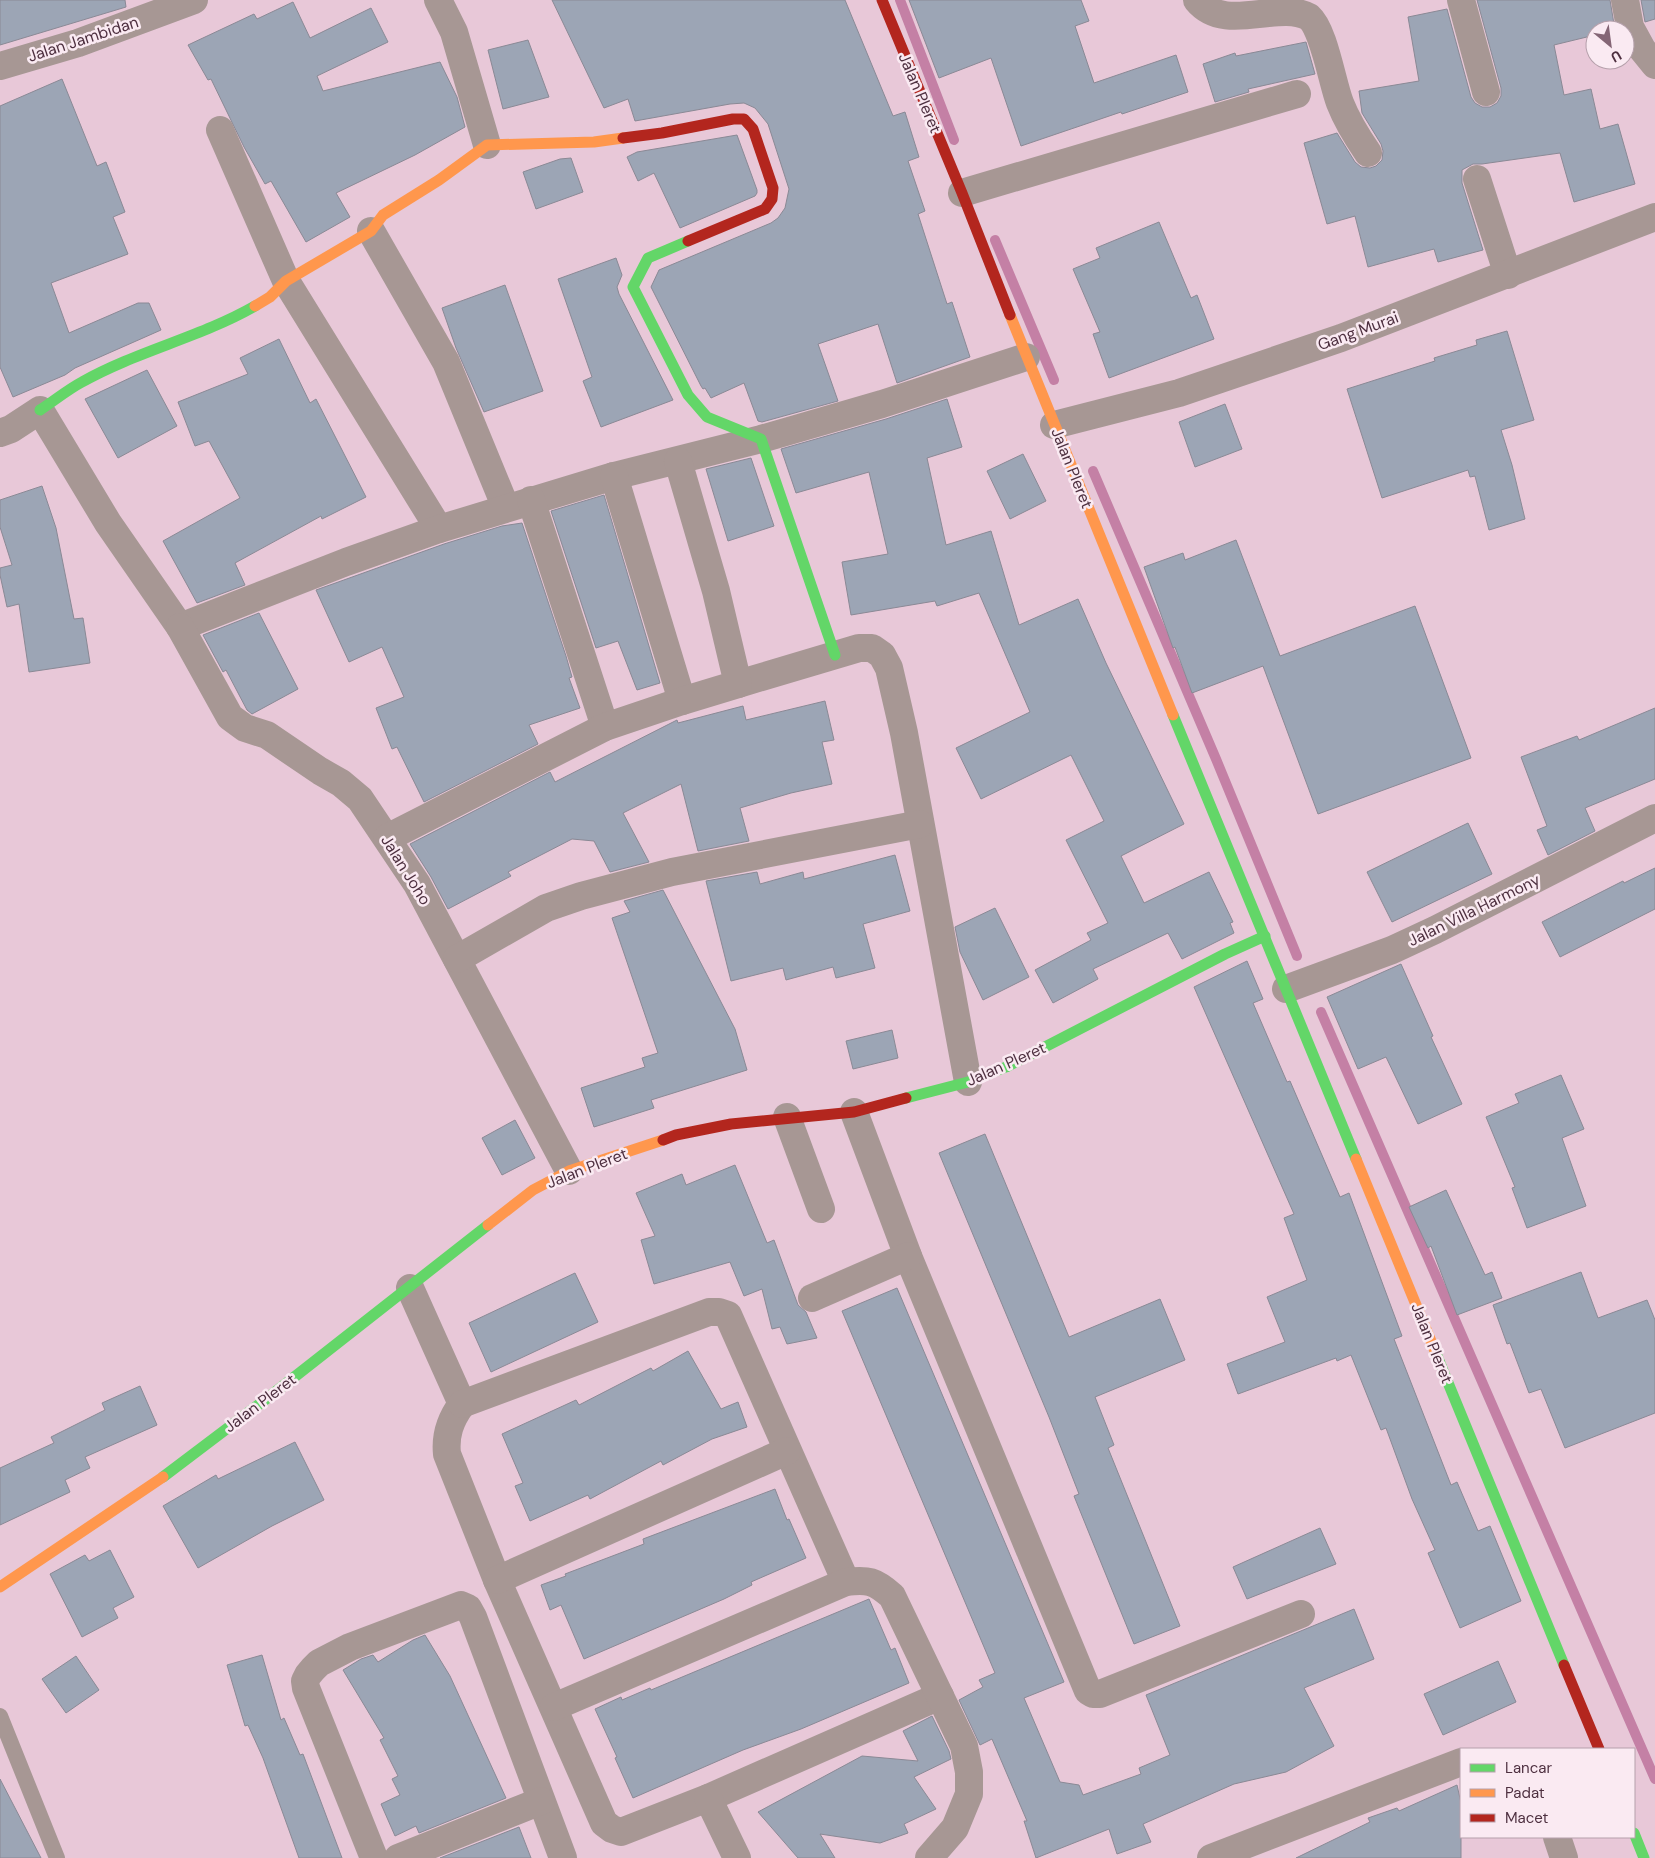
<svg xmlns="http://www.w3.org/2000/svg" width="1655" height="1858" font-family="'DM Sans',sans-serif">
  <rect width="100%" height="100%" fill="#e8c8d8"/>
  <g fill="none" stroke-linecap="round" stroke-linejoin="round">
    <!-- stream -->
    <g stroke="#c480a5" stroke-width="10">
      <polyline points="900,0 954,140"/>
      <polyline points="995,240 1054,380"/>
      <polyline points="1093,471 1216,759 1297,956"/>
      <polyline points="1321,1012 1655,1779"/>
    </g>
  </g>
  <!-- building -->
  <g fill="#9ca5b5" stroke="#8a8995">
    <polygon points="0,0 125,0 126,7 0,45"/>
    <polygon points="552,0 845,0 893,116 905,112 919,157 908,161 925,211 918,214 947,304 952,302 970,357 897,383 878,324 818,344 838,401 762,422 758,421 744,383 711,398 705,388 703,389 701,386 651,287 659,270 771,223 778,218 785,208 789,189 768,124 755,108 744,103 730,104 635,121 628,99 604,108"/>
    <polygon points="909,0 1081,0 1089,21 1075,26 1094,83 1176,55 1188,92 1122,114 1121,112 1021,146 991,58 939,78"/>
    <polygon points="1477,0 1610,0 1615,30 1595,30 1595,35 1554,45 1564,95 1591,89 1600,129 1618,124 1635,184 1574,202 1560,153 1482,164 1473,164 1462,170 1462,183 1483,250 1438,262 1434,249 1368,267 1355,216 1327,224 1304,143 1337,133 1355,162 1361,167 1370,168 1376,166 1382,160 1383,151 1381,144 1362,113 1359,91 1419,81 1408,17 1447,9 1471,97 1475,103 1482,107 1490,107 1497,103 1501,96 1501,88"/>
    <polygon points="1641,0 1655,0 1655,19 1645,22"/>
    <polygon points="293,2 310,38 371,8 388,42 317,76 323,91 440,62 457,97 465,127 415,155 336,193 350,217 306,242 271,181 265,184 244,147 211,79 208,80 188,45 254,14 257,19"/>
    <polygon points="528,40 549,97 503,109 488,50"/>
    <polygon points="1306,42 1315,74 1248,89 1249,92 1215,102 1203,64 1235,53 1236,56"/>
    <polygon points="62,79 97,166 106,162 125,212 113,217 128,254 51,283 69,333 138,303 149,303 161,330 75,368 65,375 13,397 0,367 0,106"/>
    <polygon points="737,135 757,190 757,193 755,196 680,228 654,173 638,181 627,157 637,152"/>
    <polygon points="571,158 583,192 536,209 523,172 560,159"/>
    <polygon points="1159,222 1191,298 1197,295 1214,339 1109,378 1093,334 1100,332 1073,269 1100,258 1096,248"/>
    <polygon points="616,258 622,275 617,287 619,294 673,400 601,427 583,381 592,377 558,279"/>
    <polygon points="505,285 543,391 484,412 456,348 442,308"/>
    <polygon points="1507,331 1534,420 1501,430 1512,465 1525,519 1489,530 1475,476 1470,477 1468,470 1382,498 1347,389 1435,361 1434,358 1477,345 1476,340"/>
    <polygon points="279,339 310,403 316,399 366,497 322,519 321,516 235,563 245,585 197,603 163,541 240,498 209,441 195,446 178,402 248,374 240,358"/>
    <polygon points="147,370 177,426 118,458 85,399"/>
    <polygon points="947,399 962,447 927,458 946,545 991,531 1019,625 1078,599 1106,663 1184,824 1121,856 1144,903 1209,872 1233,922 1230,923 1234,933 1182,959 1168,933 1093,969 1098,979 1053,1003 1035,970 1091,940 1087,933 1108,923 1066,840 1104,821 1071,755 981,799 956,748 1030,712 979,593 937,606 935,601 851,615 842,562 888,554 869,472 796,493 781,449 886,419"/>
    <polygon points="1225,404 1242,449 1195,467 1179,422"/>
    <polygon points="1023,454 1046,501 1010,519 987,471"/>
    <polygon points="751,458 774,526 728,541 706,469"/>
    <polygon points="42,486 56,528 74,619 83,618 90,663 29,672 19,604 7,607 0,575 0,568 12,565 0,527 0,500"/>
    <polygon points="604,495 660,683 637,690 618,641 596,648 551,511"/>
    <polygon points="522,523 566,656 572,677 569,678 580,708 529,725 538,744 424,802 397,747 392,749 376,708 404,697 382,647 349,662 316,590 444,544 502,526"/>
    <polygon points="1236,540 1280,656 1415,606 1471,758 1318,814 1263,666 1192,693 1175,647 1173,648 1144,567 1183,553 1185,560"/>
    <polygon points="259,613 298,689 252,714 247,710 226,670 223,672 203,635"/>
    <polygon points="825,701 834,740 822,742 832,784 791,793 740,808 749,841 698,851 681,784 623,813 649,862 610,872 594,841 572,839 508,872 511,876 448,909 431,877 410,844 550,772 555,782 677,720 678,723 743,706 746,720"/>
    <polygon points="1655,708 1655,779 1585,808 1595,831 1548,855 1537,830 1547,826 1521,757 1577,736 1579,740"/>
    <polygon points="1468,823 1492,874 1392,922 1367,872"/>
    <polygon points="895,855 910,911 863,924 875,968 836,978 833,967 786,980 783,968 731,981 706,881 757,872 760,884 803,872 804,879"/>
    <polygon points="1655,868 1655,909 1560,957 1542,922 1623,881 1624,883"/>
    <polygon points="663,890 735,1029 747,1070 651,1100 654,1108 594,1127 581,1088 645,1067 642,1058 658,1053 612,918 630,912 624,901"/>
    <polygon points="995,908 1029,977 983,1000 960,952 955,927"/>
    <polygon points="1247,961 1263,999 1253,1003 1287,1082 1290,1081 1340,1197 1349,1193 1402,1336 1394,1339 1451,1485 1457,1482 1478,1531 1490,1526 1521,1601 1460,1628 1428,1553 1435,1550 1412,1499 1386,1428 1381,1430 1351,1355 1337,1361 1336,1358 1238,1394 1227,1364 1285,1342 1267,1297 1307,1280 1284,1218 1294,1214 1194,987"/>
    <polygon points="1401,964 1433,1036 1431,1037 1462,1104 1418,1124 1386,1057 1358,1069 1327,997"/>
    <polygon points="892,1030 898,1058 853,1069 846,1041"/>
    <polygon points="1561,1075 1584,1129 1562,1138 1586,1206 1527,1228 1512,1188 1515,1187 1486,1117 1519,1103 1515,1094"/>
    <polygon points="515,1120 535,1158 502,1175 482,1138"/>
    <polygon points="985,1134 1069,1337 1160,1299 1185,1360 1095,1397 1114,1445 1108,1448 1180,1626 1134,1644 1074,1496 1079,1494 1049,1417 939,1153"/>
    <polygon points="735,1165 767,1243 774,1240 798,1305 806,1312 817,1338 787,1344 780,1327 772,1329 762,1289 744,1296 730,1262 654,1284 641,1240 655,1236 636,1193 682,1174 686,1185"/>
    <polygon points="1446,1190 1485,1275 1492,1272 1502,1298 1457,1315 1431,1246 1428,1248 1409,1207"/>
    <polygon points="1581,1272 1598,1318 1647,1300 1655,1320 1655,1413 1565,1448 1541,1389 1529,1393 1510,1343 1507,1344 1493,1305"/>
    <polygon points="575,1273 598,1322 491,1372 469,1323"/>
    <polygon points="897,1288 1064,1682 1024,1698 1060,1782 1079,1785 1083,1795 1141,1774 1139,1768 1170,1755 1146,1695 1354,1609 1374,1659 1304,1688 1334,1746 1286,1772 1234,1784 1143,1824 1151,1842 1117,1854 1109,1829 1036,1858 1024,1821 1027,1821 992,1739 980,1745 959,1700 983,1687 979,1680 995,1673 842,1311"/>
    <polygon points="688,1351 721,1409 738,1402 747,1427 712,1439 663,1465 661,1461 590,1499 588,1495 530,1521 515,1486 523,1483 502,1434 576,1400 579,1405 651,1368 653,1371"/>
    <polygon points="140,1386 157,1425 85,1457 90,1468 65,1480 70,1492 0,1525 0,1468 54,1443 51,1437 105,1410 102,1403"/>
    <polygon points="295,1442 324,1500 272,1526 198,1568 163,1506 216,1475 218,1479"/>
    <polygon points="775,1489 787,1520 789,1519 806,1558 751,1582 752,1585 724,1599 584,1659 561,1605 550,1610 541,1585 566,1576 565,1574 644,1544 643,1539"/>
    <polygon points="1320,1528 1336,1564 1247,1599 1233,1567"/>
    <polygon points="110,1550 134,1597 113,1608 118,1618 82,1637 50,1574 85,1555 89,1561"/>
    <polygon points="869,1599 891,1650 895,1648 909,1683 801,1729 743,1750 633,1798 615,1758 617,1757 595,1709 621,1697 622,1700 650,1688 651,1690"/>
    <polygon points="425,1635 450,1676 506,1798 419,1833 416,1826 395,1836 381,1804 400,1795 392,1779 398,1776 380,1740 384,1738 343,1670 361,1659 373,1655 378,1662 413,1640"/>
    <polygon points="262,1655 281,1720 284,1718 300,1755 303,1754 342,1858 299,1858 263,1758 248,1725 245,1726 227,1665"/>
    <polygon points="76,1656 99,1690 66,1713 42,1679"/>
    <polygon points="1498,1661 1516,1702 1443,1735 1424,1694"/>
    <polygon points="932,1716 949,1751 951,1759 914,1777 936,1809 904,1824 908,1833 880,1843 820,1834 835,1858 798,1858 758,1812 862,1756 918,1761 903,1731"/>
    <polygon points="0,1779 41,1858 0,1858"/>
    <polygon points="1457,1785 1461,1803 1461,1858 1296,1858 1370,1822 1368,1818 1397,1808 1399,1811"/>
    <polygon points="519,1827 531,1858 440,1858"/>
  </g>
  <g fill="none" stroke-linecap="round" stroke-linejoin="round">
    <!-- lane -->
    <polyline stroke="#a79794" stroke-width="16" points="0,1716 57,1858"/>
    <!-- street -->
    <g stroke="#a79794" stroke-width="28">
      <polyline points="438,0 454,32 487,145"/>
      <path d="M 1197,0 C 1225,34 1278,0 1309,17 C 1324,30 1332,82 1340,103 C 1347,121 1357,137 1368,153"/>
      <polyline points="1461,0 1486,92"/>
      <polyline points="1625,0 1630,27 1642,49 1655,65"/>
      <polyline points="0,66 78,43 194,0"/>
      <polyline points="220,130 286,281 439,529"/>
      <polyline points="1477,179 1508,275"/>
      <polyline points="962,193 1297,94"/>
      <polyline points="371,231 446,362 506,508"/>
      <polyline points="1054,425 1179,393 1341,338 1655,217"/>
      <polyline points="0,433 11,429 40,410 108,523 180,627 346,562 439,529 614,476 761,439 882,404 1026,357"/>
      <polyline points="614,476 682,701"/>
      <polyline points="531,500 605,727"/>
      <polyline points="180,627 230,717 245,728 267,735 320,771 341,783 360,799 417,884 569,1171"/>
      <polyline points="738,684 859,648 872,648 882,655 889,668 904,733 968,1082"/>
      <polyline points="387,838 605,727 682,701 738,684 716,591 678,461"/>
      <polyline points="457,959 546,908 581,896 672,872 920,824"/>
      <polyline points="1286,989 1392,950 1435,930 1655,818"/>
      <polyline points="854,1112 908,1256 1088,1691 1093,1694 1100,1694 1301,1614"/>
      <polyline points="787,1117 821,1209"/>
      <path d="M 410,1288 L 462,1404 C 450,1420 445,1435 447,1454 L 497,1580 L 604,1823 L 612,1829 L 621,1832 L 708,1798 L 940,1696"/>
      <polyline points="812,1298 908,1256"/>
      <polyline points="462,1404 709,1312 719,1312 728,1315 846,1582"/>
      <polyline points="497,1580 787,1451"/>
      <path d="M 554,1707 L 846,1582 C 868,1579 875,1581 892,1596 L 964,1746 L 969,1772 L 969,1794 L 955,1828 L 929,1858"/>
      <polyline points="708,1798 737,1858"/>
      <polyline points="1557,1837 1564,1858"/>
      <polyline points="374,1858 306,1688 305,1681 308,1675 313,1669 319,1663 350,1647 461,1605 468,1608 473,1617 563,1858"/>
      <polyline points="398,1858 541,1801"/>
      <polyline points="1211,1858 1461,1762"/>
    </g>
    <!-- fast -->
    <g stroke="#63d668" stroke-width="11">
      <polyline points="688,241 648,258 633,287 688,395 707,417 761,439 835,655"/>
      <path d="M 40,410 C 54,401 67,390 82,382 C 137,351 201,337 255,306"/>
      <polyline points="1173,715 1356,1159"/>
      <polyline points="906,1098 968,1082 1006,1067 1225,954 1265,936"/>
      <polyline points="1435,1351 1564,1665"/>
      <polyline points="163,1477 274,1393 488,1225"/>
      <polyline points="1634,1833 1644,1858"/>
    </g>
    <!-- slow -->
    <g stroke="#ff974d" stroke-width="11">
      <polyline points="255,306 270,297 286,281 371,231 383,215 439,180 487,145 594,142 623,138"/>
      <polyline points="1010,315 1173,715"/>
      <polyline points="1356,1159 1435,1351"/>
      <polyline points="488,1225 533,1190 569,1171 663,1140"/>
      <polyline points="0,1587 163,1477"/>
    </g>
    <!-- jam -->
    <g stroke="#b3261e" stroke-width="11">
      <polyline points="882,0 962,193 1010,315"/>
      <polyline points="623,138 662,133 733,119 744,119 753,129 773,188 772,199 765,209 688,241"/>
      <polyline points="663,1140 676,1135 731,1124 854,1112 906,1098"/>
      <polyline points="1564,1665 1599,1749"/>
    </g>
  </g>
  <g text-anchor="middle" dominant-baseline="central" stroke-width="5" stroke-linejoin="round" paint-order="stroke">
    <!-- street labels -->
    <g font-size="16" fill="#4e3040" stroke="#faeaf2">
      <text transform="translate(83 39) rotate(-18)">Jalan Jambidan</text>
      <text transform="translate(920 93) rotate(67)">Jalan Pleret</text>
      <text transform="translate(1358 331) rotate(-20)">Gang Murai</text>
      <text transform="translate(1072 468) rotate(68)">Jalan Pleret</text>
      <text transform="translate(406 870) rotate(58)">Jalan Joho</text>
      <text transform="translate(1474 910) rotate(-26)">Jalan Villa Harmony</text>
      <text transform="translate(1006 1064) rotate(-24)">Jalan Pleret</text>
      <text transform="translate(587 1168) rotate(-21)">Jalan Pleret</text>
      <text transform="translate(1432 1343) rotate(68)">Jalan Pleret</text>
      <text transform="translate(260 1403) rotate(-37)">Jalan Pleret</text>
    </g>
  </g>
  <!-- legend -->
  <rect x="1460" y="1748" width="175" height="90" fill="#faeaf2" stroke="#b5a0ab"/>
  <rect x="1470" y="1764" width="25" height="8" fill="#63d668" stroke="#b5a0ab"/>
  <text x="1505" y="1773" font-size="15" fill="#4e3040">Lancar</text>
  <rect x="1470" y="1789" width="25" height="8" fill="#ff974d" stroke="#b5a0ab"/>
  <text x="1505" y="1798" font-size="15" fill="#4e3040">Padat</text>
  <rect x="1470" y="1814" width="25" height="8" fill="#b3261e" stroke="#b5a0ab"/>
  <text x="1505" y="1823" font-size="15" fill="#4e3040">Macet</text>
  <!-- north arrow -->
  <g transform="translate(1610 45) rotate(151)"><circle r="24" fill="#faeaf2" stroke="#b5a0ab"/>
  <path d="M0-4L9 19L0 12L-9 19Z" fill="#846575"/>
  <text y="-8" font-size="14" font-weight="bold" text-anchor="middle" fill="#4e3040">U</text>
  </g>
</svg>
